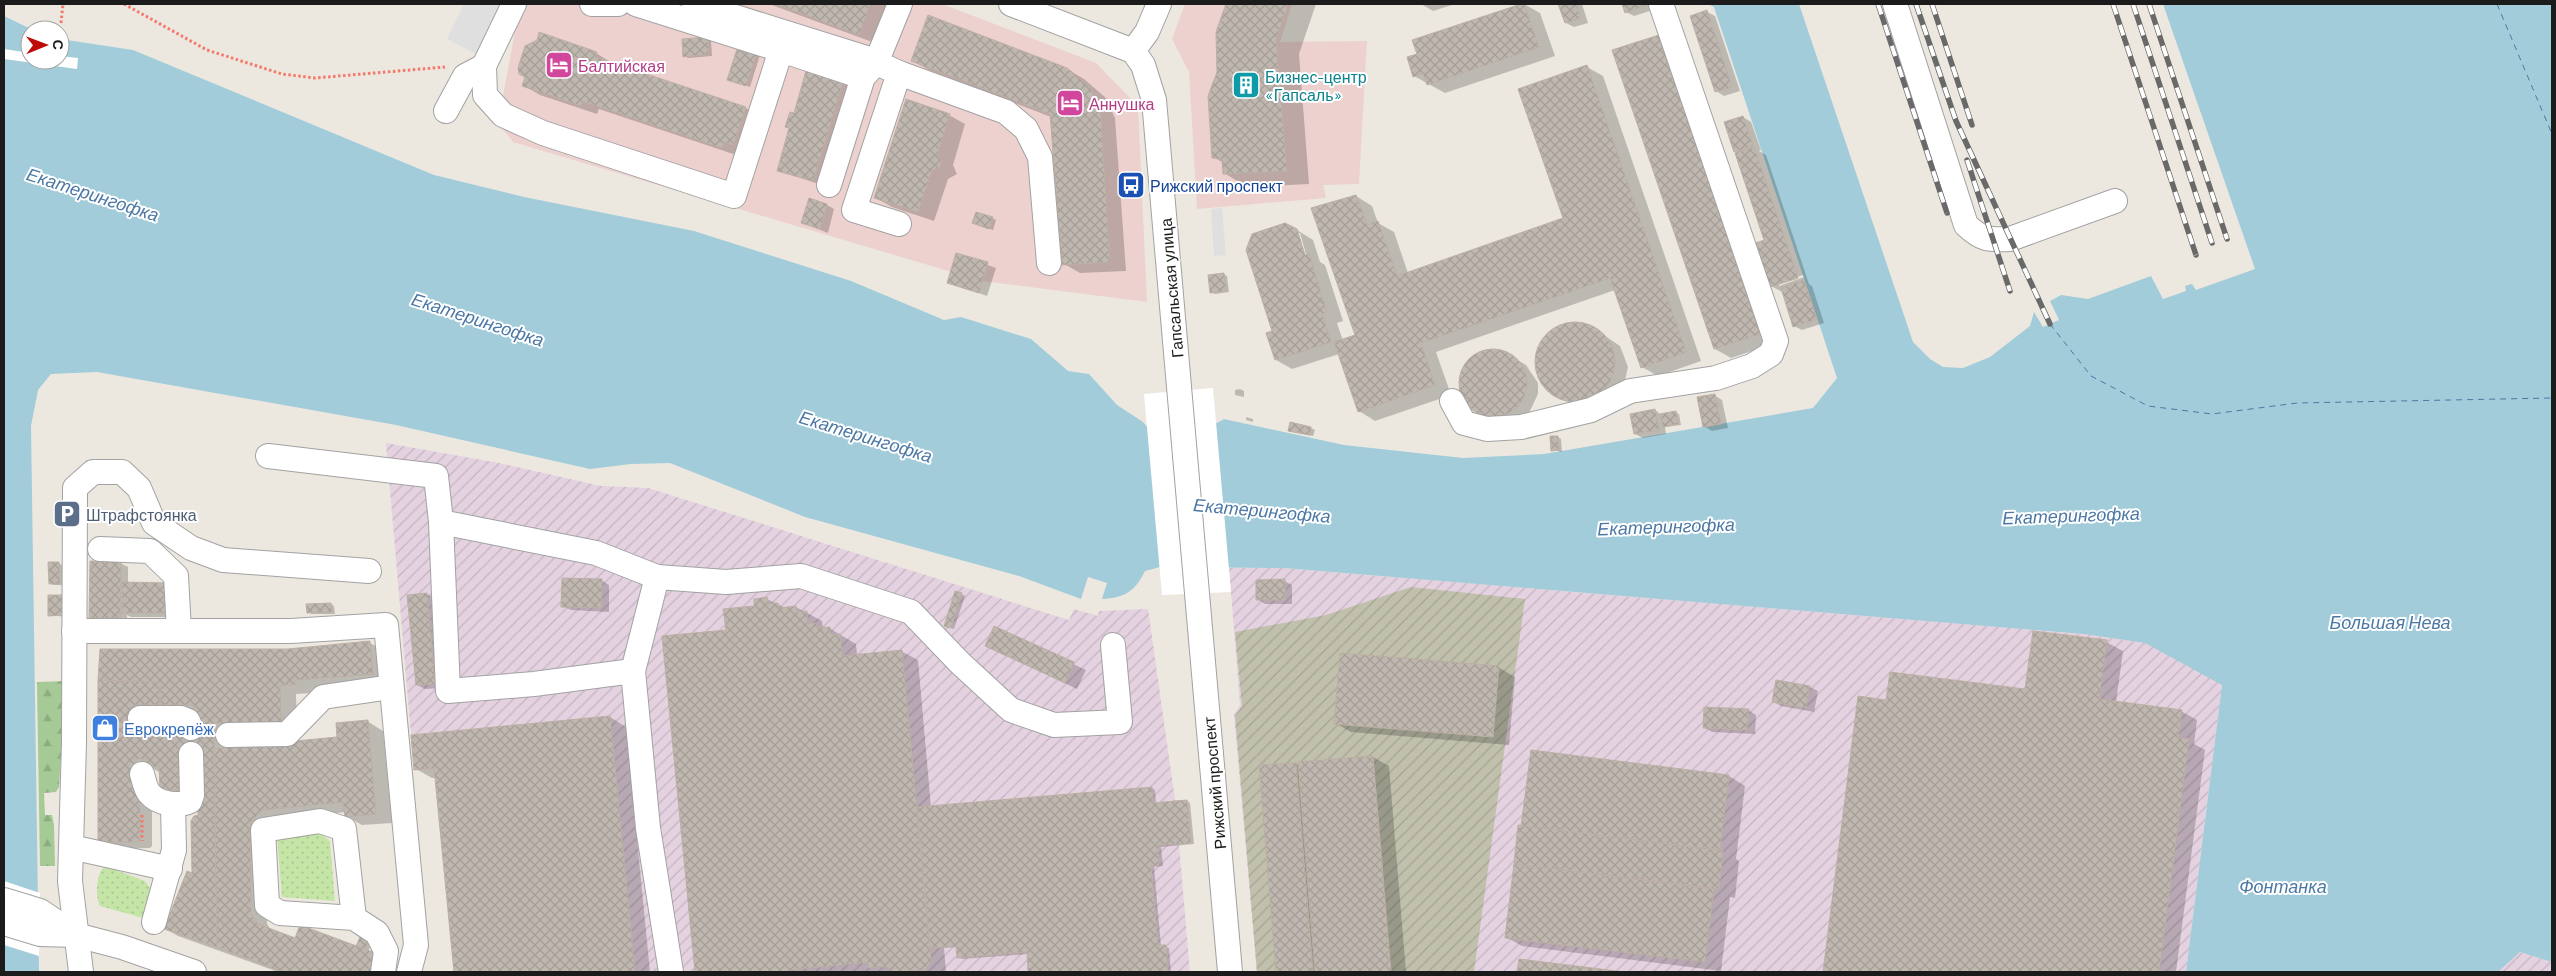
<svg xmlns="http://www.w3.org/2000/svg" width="2556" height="976" font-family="Barlow,sans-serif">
  <defs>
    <pattern id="industrial-furrows" width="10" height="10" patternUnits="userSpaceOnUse" patternTransform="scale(1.25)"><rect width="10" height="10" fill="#e5d2e1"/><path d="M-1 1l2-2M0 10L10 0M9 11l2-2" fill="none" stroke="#c4b4c0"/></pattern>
    <pattern id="construction-furrows" width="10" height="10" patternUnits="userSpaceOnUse" patternTransform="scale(1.25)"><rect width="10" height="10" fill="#c0c0ac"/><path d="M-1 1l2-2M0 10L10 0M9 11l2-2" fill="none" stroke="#a4a493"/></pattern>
    <pattern id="grass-dots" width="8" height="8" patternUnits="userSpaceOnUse" patternTransform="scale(1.25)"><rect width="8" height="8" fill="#c5e5a7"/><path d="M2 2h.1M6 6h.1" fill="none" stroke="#a9c48f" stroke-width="1.8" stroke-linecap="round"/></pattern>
    <pattern id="forest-firs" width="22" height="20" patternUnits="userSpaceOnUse" patternTransform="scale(1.25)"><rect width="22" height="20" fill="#a5ca96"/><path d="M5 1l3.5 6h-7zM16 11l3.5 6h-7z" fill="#8dad81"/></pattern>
    <pattern id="building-cross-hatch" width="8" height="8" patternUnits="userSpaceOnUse" patternTransform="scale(1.25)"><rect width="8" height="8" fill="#c0b8b0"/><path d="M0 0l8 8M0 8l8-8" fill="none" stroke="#a49e97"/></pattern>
  </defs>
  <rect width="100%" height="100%" fill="#ece8e0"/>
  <!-- commercial -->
  <g fill="#edd1cf">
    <polygon points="520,4 942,4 1096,63 1138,106 1147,302 982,281 513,142 498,123"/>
    <polygon points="1185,4 1292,4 1280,42 1367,41 1359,184 1323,185 1326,198 1197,209 1189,72 1172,39"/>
  </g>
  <!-- industrial -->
  <g fill="url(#industrial-furrows)">
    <polygon points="386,443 499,463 601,486 648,488 1069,620 1074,609 1098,616 1099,611 1148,609 1175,800 1187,800 1191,843 1179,844 1190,972 454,972 434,768 414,770"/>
    <polygon points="1229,568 1284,568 2084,634 2145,643 2222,684 2186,972 1257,972 1234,715 1240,705"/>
    <polygon points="2520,952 2552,962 2552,972 2498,972"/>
  </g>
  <!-- construction -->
  <polygon fill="url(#construction-furrows)" points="1411,587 1525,599 1474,972 1257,972 1235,716 1242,706 1235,632 1326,615"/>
  <!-- grass -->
  <g fill="url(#grass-dots)">
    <polygon points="317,831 330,841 335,901 282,897 277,836"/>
    <path d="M 105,866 L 145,881 L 150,888 L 143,918 L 100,906 C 95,896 96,873 105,866 Z"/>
  </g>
  <!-- forest -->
  <polygon fill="url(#forest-firs)" points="67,681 67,743 61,755 59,787 56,792 44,793 45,815 52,815 54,825 55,866 40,866 37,682"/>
  <!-- parking -->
  <g fill="#dfdfdf">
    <polygon points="464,4 500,4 476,54 447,39"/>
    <polygon points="1222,208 1226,255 1214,256 1211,209"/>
  </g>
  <!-- water -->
  <path fill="#a2ccd9" d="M 1708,4 L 1799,4 L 1913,342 L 1930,359 L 1943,367 L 1963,368 L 1990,357 L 2030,326 L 2034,312 L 2043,327 L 2059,320 L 2050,301 L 2061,295 L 2088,299 L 2151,276 L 2163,299 L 2186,291 L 2185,286 L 2192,284 L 2196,290 L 2255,269 L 2163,4 L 2552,4 L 2552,962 L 2520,952 L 2498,972 L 2186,972 L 2222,685 L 2145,643 L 2084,634 L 1284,568 L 1160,567 L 1145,571 C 1135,591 1125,598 1102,599 L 1107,583 L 1088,577 L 1081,599 L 1019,576 L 805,517 L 670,463 L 631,464 L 590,469 L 396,425 L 97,372 L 51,374 L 38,390 L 31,426 L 39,972 L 4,972 L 4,16 L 33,30 L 30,30 L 30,60 L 60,60 L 60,39 L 133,50 L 434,175 L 524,197 L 694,231 L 851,281 L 944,320 L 961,317 L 1031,339 L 1068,371 L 1089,374 L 1117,405 L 1143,422 L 1148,428 L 1217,423 L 1224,419 L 1344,445 L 1463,458 L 1544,454 L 1813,408 L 1837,378 L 1714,7 Z"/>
  <!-- pier -->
  <g fill="#fff">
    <polygon points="4,49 30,53 30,60 60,60 60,56 78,58 77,69 4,59"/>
    <polygon points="1213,388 1231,592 1162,595 1144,394"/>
    <polygon points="4,881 40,893 39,956 4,945"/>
  </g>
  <!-- shadow -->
  <g fill="#0003" fill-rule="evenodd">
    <polygon points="769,4 889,4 875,43"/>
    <polygon points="1227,4 1316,4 1299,54 1309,184 1247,187 1224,173 1224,163 1213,157 1218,72 1218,32"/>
    <polygon points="1421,4 1455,4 1433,11"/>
    <polygon points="1524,4 1540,13 1555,56 1445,93 1414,76 1419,55 1414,41"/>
    <polygon points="1560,4 1582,4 1588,23 1574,27 1566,23"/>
    <polygon points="1623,4 1651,4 1653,10 1634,16 1626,12"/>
    <polygon points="1707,12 1715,16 1740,91 1724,96 1716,91"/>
    <polygon points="1659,36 1675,45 1776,343 1731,358 1715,349"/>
    <polygon points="707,38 711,41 712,56 688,58 684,56"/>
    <polygon points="740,44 761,52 750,87 729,80"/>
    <polygon points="596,53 612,63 746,108 762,117 739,156 599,109 597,114 540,95 523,85"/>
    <polygon points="913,61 1067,69 1084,79 1106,98 1115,118 1126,271 1080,273 1064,264 1051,117 929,70"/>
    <path d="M 1587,67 L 1603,76 L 1701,361 L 1658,376 L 1642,367 L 1615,290 L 1436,352 L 1451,395 L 1375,421 L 1359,411 L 1339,354 L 1292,369 L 1276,360 L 1274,332 L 1297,230 L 1313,240 L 1320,262 L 1325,265 L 1343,321 L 1337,323 L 1343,341 L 1357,336 L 1356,196 L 1372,206 L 1378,223 L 1394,232 L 1408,273 L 1564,219 ZM 1297,233 L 1300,233 L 1308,261 L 1306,262 Z"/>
    <polygon points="842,83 850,87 821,185 778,170 795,114"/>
    <polygon points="949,115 965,124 953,165 957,174 948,179 934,221 892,207 876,198"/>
    <path d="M 1743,117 L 1751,122 L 1761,150 L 1759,151 L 1766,155 L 1809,284 L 1812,286 L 1824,323 L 1802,330 L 1794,326 L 1784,293 L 1771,286 L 1766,241 L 1739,153 L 1735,151 ZM 1803,275 L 1804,277 L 1779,286 L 1779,283 Z"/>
    <polygon points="827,205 834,209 828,233 803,223"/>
    <polygon points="992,218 996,220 993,230 977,225"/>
    <polygon points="957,254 996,268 987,296 948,282"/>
    <polygon points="1223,274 1227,276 1229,292 1215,294 1211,292"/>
    <polygon points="1579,323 1589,325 1620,346 1628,367 1623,389 1585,409 1551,393 1539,375 1536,364 1541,342 1557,327"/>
    <polygon points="1493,350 1504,352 1526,365 1538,383 1538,394 1529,413 1500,423 1468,405 1460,386 1465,365 1472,357 1482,352"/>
    <polygon points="1240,389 1244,391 1244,397 1235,395 1235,390"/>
    <polygon points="1714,395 1722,400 1728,428 1712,431 1705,427"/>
    <polygon points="1655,410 1662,415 1675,412 1679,414 1681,425 1665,427 1666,434 1643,438 1635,434"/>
    <polygon points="1246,417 1253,419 1253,422 1246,420"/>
    <polygon points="1291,424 1311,428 1315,430 1313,436 1293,432 1290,430"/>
    <polygon points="1558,437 1561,439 1562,452 1552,450"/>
    <polygon points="59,563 63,566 63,585 54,585 50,583"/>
    <polygon points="120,563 128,567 128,583 175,617 131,617 127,615 127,622 98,622 90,617"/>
    <polygon points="601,580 609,585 609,612 571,610 563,606"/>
    <polygon points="1284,581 1292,585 1292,604 1265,604 1257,599"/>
    <polygon points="427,594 435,599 443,688 425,689 417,685"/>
    <polygon points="961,594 965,596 954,629 945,626"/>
    <polygon points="63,596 67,617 49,615"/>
    <polygon points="767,599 785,608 796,607 822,621 823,629 829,628 856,644 857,655 901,651 918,660 931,807 1152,788 1155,790 1156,804 1187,801 1190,803 1194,844 1161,847 1163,866 1154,867 1161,946 1169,948 1171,972 1030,972 1028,954 962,959 958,957 958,947 944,948 946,972 696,972 663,637 727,631"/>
    <polygon points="331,604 334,606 335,614 312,614 308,612"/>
    <polygon points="995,627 1086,670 1077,689 987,646"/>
    <polygon points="2106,642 2123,651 2116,702 2181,711 2197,720 2194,744 2205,750 2176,972 1824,972 1859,698 1887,702 2026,691"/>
    <polygon points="370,643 386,652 389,683 312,689 311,693 296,694 297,732 226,736 226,749 338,738 367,721 383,731 392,823 362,825 346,816 346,812 279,819 266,832 267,924 271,930 296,939 362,949 361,937 372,942 368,952 391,972 278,972 178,936 166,929 193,875 200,817 199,796 174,797 162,790 161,773 148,766 152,797 152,846 150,848 114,849 101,841 100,680 288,651"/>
    <polygon points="1498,667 1515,677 1509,745 1351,732 1335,723"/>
    <polygon points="1810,687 1818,691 1814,712 1781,706 1773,701"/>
    <polygon points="1748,710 1756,715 1755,734 1712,732 1704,727"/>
    <polygon points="610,717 626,727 650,972 455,972 436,778 432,778 416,769"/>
    <polygon points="1373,757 1389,766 1406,972 1277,972 1260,767 1296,764 1299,766"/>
    <polygon points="1729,776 1745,786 1736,859 1739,861 1735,898 1730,897 1721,971 1522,946 1506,937 1519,827"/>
    <polygon points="1520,961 1615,972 1518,972"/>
  </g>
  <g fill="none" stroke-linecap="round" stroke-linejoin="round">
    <!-- ferry -->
    <g stroke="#4c78a5" stroke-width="1" stroke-dasharray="6 5" stroke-linecap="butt">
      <polyline points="2497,4 2552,134"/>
      <polyline points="2050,324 2091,376 2148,406 2212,414 2297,403 2552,398"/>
    </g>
  </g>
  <!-- building -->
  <g fill="url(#building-cross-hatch)" stroke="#bdafa4">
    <polygon points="775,4 870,4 859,35"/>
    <polygon points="1226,4 1288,4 1276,40 1287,171 1223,174 1222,159 1212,158 1208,96 1217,72 1216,32"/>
    <polygon points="1521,4 1524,4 1539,47 1427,85 1423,73 1413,77 1407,57 1417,54 1412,40"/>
    <polygon points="1558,4 1576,4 1581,18 1565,23"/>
    <polygon points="1622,4 1645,4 1646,5 1625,13"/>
    <polygon points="1707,10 1732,87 1715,92 1690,16"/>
    <polygon points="928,15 1067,68 1090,87 1100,108 1110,262 1062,265 1050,114 911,61"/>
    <polygon points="539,32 597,52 595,57 746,107 733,145 724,142 722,148 582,101 581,106 522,86 525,77 519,74 518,68 525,46 537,40"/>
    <polygon points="1659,35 1760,334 1714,349 1612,50"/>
    <polygon points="707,37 709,54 683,57 682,39"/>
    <polygon points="739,43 758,49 746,86 727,80"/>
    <polygon points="1587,65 1686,352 1641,368 1610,278 1421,343 1435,385 1358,412 1334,342 1355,335 1311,208 1356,195 1367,225 1378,221 1397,276 1563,218 1518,89"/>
    <polygon points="806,71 843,82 813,181 777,171 789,128 785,127 790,112 794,113"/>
    <polygon points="906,99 950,114 937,155 941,160 941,164 938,168 932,170 918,212 874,198"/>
    <polygon points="1743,116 1753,146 1734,152 1724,122"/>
    <polygon points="1754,147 1798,278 1770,287 1756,243 1764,240 1735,153"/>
    <polygon points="809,198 827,204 820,229 801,223"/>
    <polygon points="976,212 993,217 989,229 972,223"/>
    <polygon points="1285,223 1297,229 1305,255 1309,254 1327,312 1322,314 1331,342 1275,360 1266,333 1272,331 1246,250 1252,234"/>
    <polygon points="956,253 988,262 979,293 947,283"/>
    <polygon points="1224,273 1226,291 1210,293 1208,275"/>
    <polygon points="1804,280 1817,319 1793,327 1781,288"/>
    <circle cx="1575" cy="362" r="40"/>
    <circle cx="1493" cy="383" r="34"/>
    <polygon points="1715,394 1721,424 1703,427 1697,397"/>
    <polygon points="1655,409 1659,430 1634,434 1630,414"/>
    <polygon points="1676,411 1678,424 1663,427 1660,414"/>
    <polygon points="1290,422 1311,427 1310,435 1288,431"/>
    <polygon points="1550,436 1558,436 1559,450 1551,451"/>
    <polygon points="90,561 121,562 120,618 89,618"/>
    <polygon points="48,562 59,562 60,584 49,584"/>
    <polygon points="562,578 602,579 601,608 561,607"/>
    <polygon points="1285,579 1285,600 1256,600 1256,580"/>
    <polygon points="122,582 168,583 168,613 122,613"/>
    <polygon points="955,591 962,593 951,628 944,626"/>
    <polygon points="427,593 435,684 416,685 407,595"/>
    <polygon points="48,595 63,595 64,615 48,616"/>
    <polygon points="767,597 768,604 778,603 779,608 796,606 797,612 807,611 808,624 816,623 817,628 830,627 831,635 840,634 842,656 902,650 930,948 931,962 925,970 889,972 888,966 869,968 868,962 791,970 791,972 695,972 662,636 726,630 723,609 754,606 754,599"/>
    <polygon points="331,603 332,612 307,613 306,604"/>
    <polygon points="994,626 1074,662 1065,683 985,646"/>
    <polygon points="2033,631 2107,640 2099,699 2182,710 2178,738 2189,739 2159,972 1823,972 1858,696 1886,700 1890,672 2025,689"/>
    <polygon points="370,641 373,674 296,680 295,685 280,685 281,723 214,723 214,728 193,728 194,705 160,705 160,682 98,680 100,649 288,649"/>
    <polygon points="1340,653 1499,666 1493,737 1334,724"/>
    <polygon points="98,680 160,682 160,705 134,705 134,727 214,728 217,947 164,929 187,871 192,873 191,821 194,816 198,815 196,754 187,790 160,790 159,766 147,767 147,759 134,759 135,788 140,789 140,839 138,842 100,842 98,840"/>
    <polygon points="1776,680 1810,686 1806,708 1772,702"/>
    <polygon points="1704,707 1749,709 1747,730 1703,728"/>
    <polygon points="610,716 635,972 454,972 434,768 414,770 411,735"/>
    <polygon points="368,720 376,814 345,817 343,802 262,810 250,823 251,914 258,924 295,938 300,925 378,954 372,972 283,972 217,947 214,749 337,737 336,723"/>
    <polygon points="1531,750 1729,775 1720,850 1521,826"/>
    <polygon points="1373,756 1391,972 1315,972 1298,762"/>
    <polygon points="1296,763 1313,972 1276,972 1259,765"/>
    <polygon points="1152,787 1153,803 1187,800 1191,843 1158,845 1159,865 1151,866 1158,945 1166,945 1168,972 1028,972 1027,952 957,958 956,946 930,948 917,807"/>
    <polygon points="1518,825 1723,851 1719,889 1514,864"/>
    <polygon points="1514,864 1714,889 1705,962 1505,938"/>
    <polygon points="361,935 369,938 365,949 356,946"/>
    <polygon points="1519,959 1625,972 1517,972"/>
  </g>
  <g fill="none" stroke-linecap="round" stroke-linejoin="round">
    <!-- minor casing -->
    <g stroke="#a2a2a2" stroke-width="26">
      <g id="minor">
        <polyline points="514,4 484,66 485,95 503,115 543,133 734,196 781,50 863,77"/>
        <polyline points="592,4 618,4"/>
        <polyline points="636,4 781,50"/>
        <polyline points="694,4 866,58 899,73 1006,112 1026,129 1040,157 1049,263"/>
        <polyline points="1011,4 1133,51 1143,65 1154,100 1230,972"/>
        <path d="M 1895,4 L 1966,225 C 1982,240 1988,240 2010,239 L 2115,201"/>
        <polyline points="1133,51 1147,32 1159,4"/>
        <polyline points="446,111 465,76 484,66"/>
        <polyline points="829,185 863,77 876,63 900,4"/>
        <polyline points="899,224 854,210 899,73"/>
        <polyline points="1452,401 1464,423 1487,429 1521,427 1591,410 1630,391 1716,378 1752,366 1771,354 1776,341 1661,4"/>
        <polyline points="268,456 436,476 441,522 448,691 534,684 633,671"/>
        <polyline points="441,522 596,553 657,577"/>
        <polyline points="100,549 150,551 176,576 179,631"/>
        <polyline points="74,631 291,631 386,625 416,945 409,972"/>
        <polyline points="140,718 181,718 188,721 191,728"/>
        <polyline points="228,735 287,734 323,697 391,687"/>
        <path d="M 142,774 C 144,780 145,788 149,793 C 158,804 178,807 190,801 L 192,795 L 191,754"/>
        <polyline points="71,847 170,869"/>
        <polyline points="4,900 40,911 76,935"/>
        <polyline points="354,918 344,829 320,821 263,830 267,905 280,913 354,918 377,933 386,951 383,972"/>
        <polyline points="154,922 174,850 173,805"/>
        <polyline points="4,923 40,934 76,935 122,947 194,972"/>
        <polyline points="81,972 70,881 74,743 75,488 93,472 122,472 139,488 154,523 191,548 223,560 369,571"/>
        <polyline points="671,972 648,828 633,671 657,577 726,582 801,576 911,612 960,663 1011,710 1054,725 1120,722 1113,645"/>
      </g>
    </g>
    <!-- path -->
    <g stroke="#f4796a" stroke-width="3" stroke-dasharray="2.5 2.5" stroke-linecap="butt">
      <polyline points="124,4 207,50 282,74 315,78 445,67"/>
      <polyline points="61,23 63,4"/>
      <polyline points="142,815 142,841"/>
    </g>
    <!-- minor -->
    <use href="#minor" stroke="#fff" stroke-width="24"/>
    <!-- rail casing -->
    <g stroke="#696969" stroke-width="5.5">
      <g id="rail">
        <polyline points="1878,4 1947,213"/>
        <polyline points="1916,4 1956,121 2050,324"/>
        <polyline points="1932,4 1972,125"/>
        <polyline points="2113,4 2196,255"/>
        <polyline points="2133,4 2212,243"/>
        <polyline points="2149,4 2227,239"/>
        <polyline points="1967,160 2010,291"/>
      </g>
    </g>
    <!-- rail -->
    <use href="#rail" stroke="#fff" stroke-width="4" stroke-dasharray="11" stroke-linecap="butt"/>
  </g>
  <!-- icons -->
  <defs>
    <g id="hotel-square" transform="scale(1.4375)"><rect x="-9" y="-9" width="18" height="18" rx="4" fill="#d1479c" stroke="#fff"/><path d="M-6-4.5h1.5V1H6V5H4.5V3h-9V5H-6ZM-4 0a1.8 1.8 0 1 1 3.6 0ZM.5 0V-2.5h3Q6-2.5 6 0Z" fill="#fff"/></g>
    <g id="building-square" transform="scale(1.4375)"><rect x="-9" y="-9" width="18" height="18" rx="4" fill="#0f9aa8" stroke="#fff"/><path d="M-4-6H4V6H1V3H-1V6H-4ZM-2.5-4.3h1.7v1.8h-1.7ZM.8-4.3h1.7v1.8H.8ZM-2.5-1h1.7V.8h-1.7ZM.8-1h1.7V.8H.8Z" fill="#fff"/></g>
    <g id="bus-square" transform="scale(1.4375)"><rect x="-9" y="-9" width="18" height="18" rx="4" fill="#1a4fb4" stroke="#fff"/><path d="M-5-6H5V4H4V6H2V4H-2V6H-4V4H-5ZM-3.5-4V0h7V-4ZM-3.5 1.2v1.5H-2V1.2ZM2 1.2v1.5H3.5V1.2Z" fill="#fff"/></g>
    <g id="parking-square" transform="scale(1.4375)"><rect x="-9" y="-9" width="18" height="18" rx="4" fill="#5c6f8a" stroke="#fff"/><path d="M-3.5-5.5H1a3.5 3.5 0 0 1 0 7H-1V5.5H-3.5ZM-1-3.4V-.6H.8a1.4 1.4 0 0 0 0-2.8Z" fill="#fff"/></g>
    <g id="shop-square" transform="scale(1.4375)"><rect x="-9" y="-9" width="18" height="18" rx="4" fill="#3f7fe0" stroke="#fff"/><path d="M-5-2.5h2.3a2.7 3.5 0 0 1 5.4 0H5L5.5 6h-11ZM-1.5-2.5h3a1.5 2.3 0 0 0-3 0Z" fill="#fff"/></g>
  </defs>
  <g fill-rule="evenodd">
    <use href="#hotel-square" x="559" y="65"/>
    <use href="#building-square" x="1246" y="85"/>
    <use href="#hotel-square" x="1070" y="103"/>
    <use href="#bus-square" x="1131" y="185"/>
    <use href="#parking-square" x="67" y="514"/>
    <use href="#shop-square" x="105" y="728"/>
  </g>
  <g text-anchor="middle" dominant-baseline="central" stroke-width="4" stroke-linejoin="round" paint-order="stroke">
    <!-- hotel labels -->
    <g font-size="16" fill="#b23c85" stroke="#fff" text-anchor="start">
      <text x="578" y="65">Балтийская</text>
      <text x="1089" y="103">Аннушка</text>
    </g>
    <!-- culture labels -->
    <g font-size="16" fill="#0d838f" stroke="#fff" text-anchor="start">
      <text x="1265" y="76">Бизнес-центр<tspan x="1265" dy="18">«Гапсаль»</tspan></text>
    </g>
    <!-- transit labels -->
    <g font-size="16" fill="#164399" stroke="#fff" text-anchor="start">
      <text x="1150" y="185">Рижский проспект</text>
    </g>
    <!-- street labels -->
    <g font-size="16" fill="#1b1b1b" stroke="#fff">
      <text transform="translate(1171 288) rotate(-95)">Гапсальская улица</text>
      <text transform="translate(1214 783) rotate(-95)">Рижский проспект</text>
    </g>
    <!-- service labels -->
    <g font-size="16" fill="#4e5e75" stroke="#fff" text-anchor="start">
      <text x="86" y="514">Штрафстоянка</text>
    </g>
    <!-- shop labels -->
    <g font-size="16" fill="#366cbe" stroke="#fff" text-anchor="start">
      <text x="124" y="728">Еврокрепёж</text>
    </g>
    <!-- water labels -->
    <g font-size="18" font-style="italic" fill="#4c78a5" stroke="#fff">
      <text transform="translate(93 194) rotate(18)">Екатерингофка</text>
      <text transform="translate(478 319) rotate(18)">Екатерингофка</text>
      <text transform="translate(866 436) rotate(17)">Екатерингофка</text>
      <text transform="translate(1262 510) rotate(5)">Екатерингофка</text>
      <text transform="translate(2071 515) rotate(-2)">Екатерингофка</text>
      <text transform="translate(1666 526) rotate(-2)">Екатерингофка</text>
      <text x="2390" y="622">Большая Нева</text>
      <text x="2283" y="886">Фонтанка</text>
    </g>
  </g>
  <!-- border -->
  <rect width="2556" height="976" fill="none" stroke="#1b1b1b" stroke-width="10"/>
  <!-- north arrow -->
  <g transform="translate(45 45) rotate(89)"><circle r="24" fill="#ffffff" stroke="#a4a4a4"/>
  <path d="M0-4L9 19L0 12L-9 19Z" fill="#be0908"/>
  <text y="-8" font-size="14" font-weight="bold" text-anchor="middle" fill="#1b1b1b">С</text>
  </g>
</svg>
